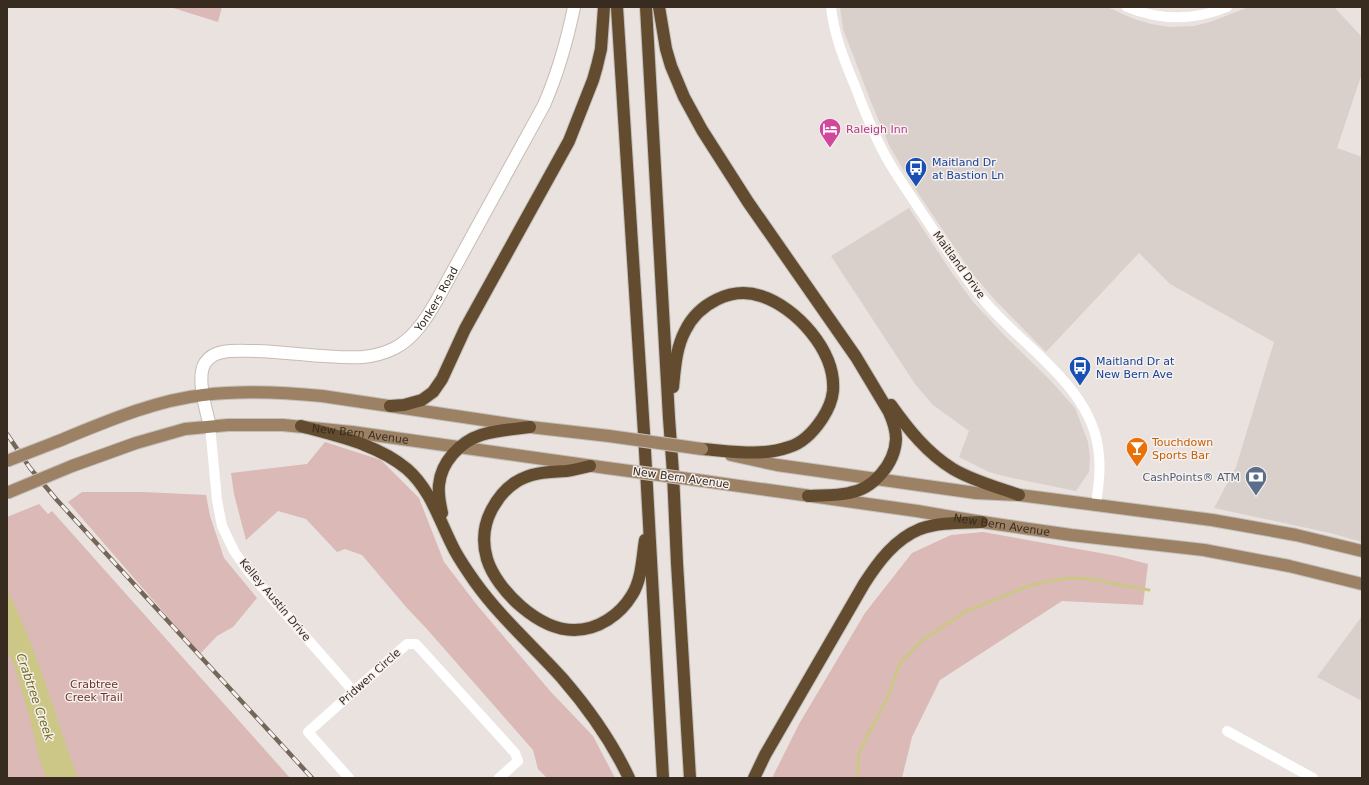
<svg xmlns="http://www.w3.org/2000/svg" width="1369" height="785" font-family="'DejaVu Sans',sans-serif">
  <rect width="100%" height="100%" fill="#e9e2de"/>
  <!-- built -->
  <g fill="#d9d0cc">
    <polygon points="840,7 1107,7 1134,19 1151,24 1169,27 1194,26 1210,22 1249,7 1334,7 1362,37 1362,73 1337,148 1362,157 1362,542 1330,533 1214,508 1236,467 1274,342 1170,284 1139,253 1046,352 995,300 971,272 912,184 890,147 871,102 843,29"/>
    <polygon points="909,208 952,273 974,303 1005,336 1051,381 1075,408 1088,442 1090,458 1089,472 1076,491 1012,478 989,472 959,457 969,431 933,405 915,384 831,256"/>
    <polygon points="1362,616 1362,701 1317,677"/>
  </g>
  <!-- green -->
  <g fill="#dab9b7">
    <polygon points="170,7 222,7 218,22"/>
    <polygon points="325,442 381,460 419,498 444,562 477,605 550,691 593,736 615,778 547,778 538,769 533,750 426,628 407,608 362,555 345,549 337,552 306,519 278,511 246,540 234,494 231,473 307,464"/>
    <polygon points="82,492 143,492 206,495 210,516 224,558 257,598 233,627 217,636 200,654 68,502"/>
    <polygon points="39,504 48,514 52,511 290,778 7,778 7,517"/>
    <polygon points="983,532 1117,556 1148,564 1143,605 1062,601 940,680 912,737 902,778 772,778 799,724 865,613 912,553 951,535"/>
  </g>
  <!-- water -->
  <path fill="#ccc787" d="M 7,589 C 37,649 55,715 78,778 L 47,778 L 40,762 L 32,727 L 15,668 L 7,650 Z"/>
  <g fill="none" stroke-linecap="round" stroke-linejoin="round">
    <!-- stream -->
    <polyline stroke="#ccc787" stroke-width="3" points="857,778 859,753 870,730 887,699 900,663 921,641 965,612 1028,586 1049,581 1071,578 1090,579 1149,590"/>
    <!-- secondary casing -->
    <g stroke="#c8bbb2" stroke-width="14">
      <g id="secondary">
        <path id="s1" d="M 210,426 C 206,410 196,377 205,363 C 209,357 216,353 223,352 C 234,350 245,351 256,351 C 292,352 328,359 363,357 C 374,356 385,353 395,348 C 414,338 426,319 437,300 L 544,105 C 558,73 567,41 574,7"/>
      </g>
    </g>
    <!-- primary casing -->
    <g stroke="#c3c0bc" stroke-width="14">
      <g id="primary">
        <path d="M 56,442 C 103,423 152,401 203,395 C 243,390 282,392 322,396 L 530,427 L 609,436"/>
        <polyline points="731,455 777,465 976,493 1019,495 1212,520 1296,535 1362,551"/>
        <path id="s2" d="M 72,466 L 136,443 L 185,429 L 228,425 L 283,425 L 352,432 L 607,468"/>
        <path id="s3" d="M 704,481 L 917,511 L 982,522 L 1071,535 L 1204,550 L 1289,566 L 1362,584"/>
      </g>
    </g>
    <!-- highway casing -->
    <g stroke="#c3c0bc" stroke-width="14">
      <g id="highway">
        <polyline points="617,7 644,433 663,778"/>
        <polyline points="646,7 669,418 673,473 677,563 690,778"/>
        <path d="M 659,7 L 666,49 L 671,66 L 684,97 L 702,130 L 748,202 L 856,357 L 889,412 C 893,421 896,430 896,439 C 895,464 873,489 849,493 C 836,496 821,495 808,496"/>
        <path d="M 673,387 C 675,368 676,348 685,331 C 698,304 731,286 761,296 C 796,307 836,351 833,391 C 832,401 828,410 822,419 C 814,431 803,443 789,447 C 761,457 730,451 702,449"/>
        <path d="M 891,405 C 908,429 927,453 953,469 C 973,481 997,487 1019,495"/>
        <polyline points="390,406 404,405 422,400 433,392 442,379 465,329 569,141 593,80 597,66 601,49 604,7"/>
        <path d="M 301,426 C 337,436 377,444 407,469 C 432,491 440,523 455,551 C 461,562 468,572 475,582 C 500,617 533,646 562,678 C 588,708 612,742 629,778"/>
        <path d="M 590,466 C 582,468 574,470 566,471 C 549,472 531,472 516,482 C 506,488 498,498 492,509 C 484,524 482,542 487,559 C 497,591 539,630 574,630 C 598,630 620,615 632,595 C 642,579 642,558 645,540"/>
        <path d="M 442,513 C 440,504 438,494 439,485 C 441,462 460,442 481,435 C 497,430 514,429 530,427"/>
        <path d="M 754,778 L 765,755 L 864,584 C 878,562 895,539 920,529 C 939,522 962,523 982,522"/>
      </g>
    </g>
    <!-- street -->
    <g stroke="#fff" stroke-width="10">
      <path d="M 831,7 C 834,35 844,60 855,86 C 865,113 876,140 890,164 C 907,191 925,217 942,243 C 956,263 970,285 987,304 C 1027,350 1095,390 1099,456 C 1101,472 1098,489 1096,504"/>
      <path d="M 1127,7 C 1161,21 1193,21 1227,7"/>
      <polyline points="210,426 217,500 222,526 234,551 248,571 354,692"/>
      <polyline points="1227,731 1313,778"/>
      <polyline points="349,778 308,732 407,644 416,644 515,753 518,761 499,778"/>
    </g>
    <!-- secondary -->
    <use href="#secondary" stroke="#fff" stroke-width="12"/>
    <!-- primary -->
    <use href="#primary" stroke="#9d8164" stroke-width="12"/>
    <!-- highway -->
    <use href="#highway" stroke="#624b2e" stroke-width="12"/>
    <!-- rail casing -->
    <g stroke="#74675a" stroke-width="4.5">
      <polyline id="rail" points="7,434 30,468 56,499 312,778"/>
    </g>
    <!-- rail -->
    <use href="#rail" stroke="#f6f0ee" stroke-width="3" stroke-dasharray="9" stroke-linecap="butt"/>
    <!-- primary-bridge casing -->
    <g stroke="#c3c0bc" stroke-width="14" stroke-linecap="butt">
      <g id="primary-bridge">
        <polyline points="609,436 702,449"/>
        <polyline points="7,461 56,442"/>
        <polyline points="607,468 704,481"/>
        <polyline points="7,493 72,466"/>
      </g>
    </g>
    <!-- primary-bridge -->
    <use href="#primary-bridge" stroke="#9d8164" stroke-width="12"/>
  </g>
  <!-- icons -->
  <defs>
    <g id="hotel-pin" transform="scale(1.15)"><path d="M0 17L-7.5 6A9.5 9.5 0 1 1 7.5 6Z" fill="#d1479c" stroke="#f6f0ee"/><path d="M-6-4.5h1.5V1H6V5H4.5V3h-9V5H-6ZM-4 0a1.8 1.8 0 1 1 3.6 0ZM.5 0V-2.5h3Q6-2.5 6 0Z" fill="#fff"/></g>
    <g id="bus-pin" transform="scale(1.15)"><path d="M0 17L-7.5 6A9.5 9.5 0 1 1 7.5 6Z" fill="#1a4fb4" stroke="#f6f0ee"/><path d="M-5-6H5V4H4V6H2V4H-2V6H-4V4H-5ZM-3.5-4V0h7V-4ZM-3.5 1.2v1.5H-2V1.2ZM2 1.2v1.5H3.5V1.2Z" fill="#fff"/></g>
    <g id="bar-pin" transform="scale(1.15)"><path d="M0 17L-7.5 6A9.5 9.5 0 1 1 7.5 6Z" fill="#e8710a" stroke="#f6f0ee"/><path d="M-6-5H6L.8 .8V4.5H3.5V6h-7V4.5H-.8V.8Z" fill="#fff"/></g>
    <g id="bank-pin" transform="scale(1.15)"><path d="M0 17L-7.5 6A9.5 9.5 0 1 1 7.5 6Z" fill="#5c6f8a" stroke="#f6f0ee"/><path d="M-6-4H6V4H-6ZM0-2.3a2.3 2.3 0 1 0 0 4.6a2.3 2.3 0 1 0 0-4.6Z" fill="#fff"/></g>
  </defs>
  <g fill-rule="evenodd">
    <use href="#hotel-pin" x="830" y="129"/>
    <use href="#bus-pin" x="916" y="168"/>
    <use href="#bus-pin" x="1080" y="367"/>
    <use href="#bar-pin" x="1137" y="448"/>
    <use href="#bank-pin" x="1256" y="477"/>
  </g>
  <g text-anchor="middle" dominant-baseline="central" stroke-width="3" stroke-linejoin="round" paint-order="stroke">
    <!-- hotel labels -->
    <g font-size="11" fill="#b23c85" stroke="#f6f0ee" text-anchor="start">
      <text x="846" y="129">Raleigh Inn</text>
    </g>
    <!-- transit labels -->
    <g font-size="11" fill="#164399" stroke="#f6f0ee" text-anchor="start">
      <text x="932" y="162">Maitland Dr<tspan x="932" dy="13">at Bastion Ln</tspan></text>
      <text x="1096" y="361">Maitland Dr at<tspan x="1096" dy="13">New Bern Ave</tspan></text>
    </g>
    <!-- street labels -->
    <g font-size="11" fill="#382c20" stroke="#f6f0ee">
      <text transform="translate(959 265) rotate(54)">Maitland Drive</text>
      <text stroke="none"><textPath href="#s1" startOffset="325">Yonkers Road</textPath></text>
      <text stroke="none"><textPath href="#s2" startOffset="295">New Bern Avenue</textPath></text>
      <text transform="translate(681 478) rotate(8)">New Bern Avenue</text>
      <text stroke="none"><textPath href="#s3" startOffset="301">New Bern Avenue</textPath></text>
      <text transform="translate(275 600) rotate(50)">Kelley Austin Drive</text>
      <text transform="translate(370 677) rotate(-42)">Pridwen Circle</text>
    </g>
    <!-- food labels -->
    <g font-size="11" fill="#c56008" stroke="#f6f0ee" text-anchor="start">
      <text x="1152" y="442">Touchdown<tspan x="1152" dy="13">Sports Bar</tspan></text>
    </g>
    <!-- service labels -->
    <g font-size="11" fill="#4e5e75" stroke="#f6f0ee" text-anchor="end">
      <text x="1240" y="477">CashPoints® ATM</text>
    </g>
    <!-- park labels -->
    <g font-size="11" fill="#6c372d" stroke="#f6f0ee">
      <text x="94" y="684">Crabtree<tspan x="94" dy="13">Creek Trail</tspan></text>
    </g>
    <!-- water labels -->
    <g font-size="12" font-style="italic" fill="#706b1e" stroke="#f6f0ee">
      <text transform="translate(35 697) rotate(71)">Crabtree Creek</text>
    </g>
  </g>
  <!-- border -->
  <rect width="1369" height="785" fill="none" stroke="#382c20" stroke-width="16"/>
</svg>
